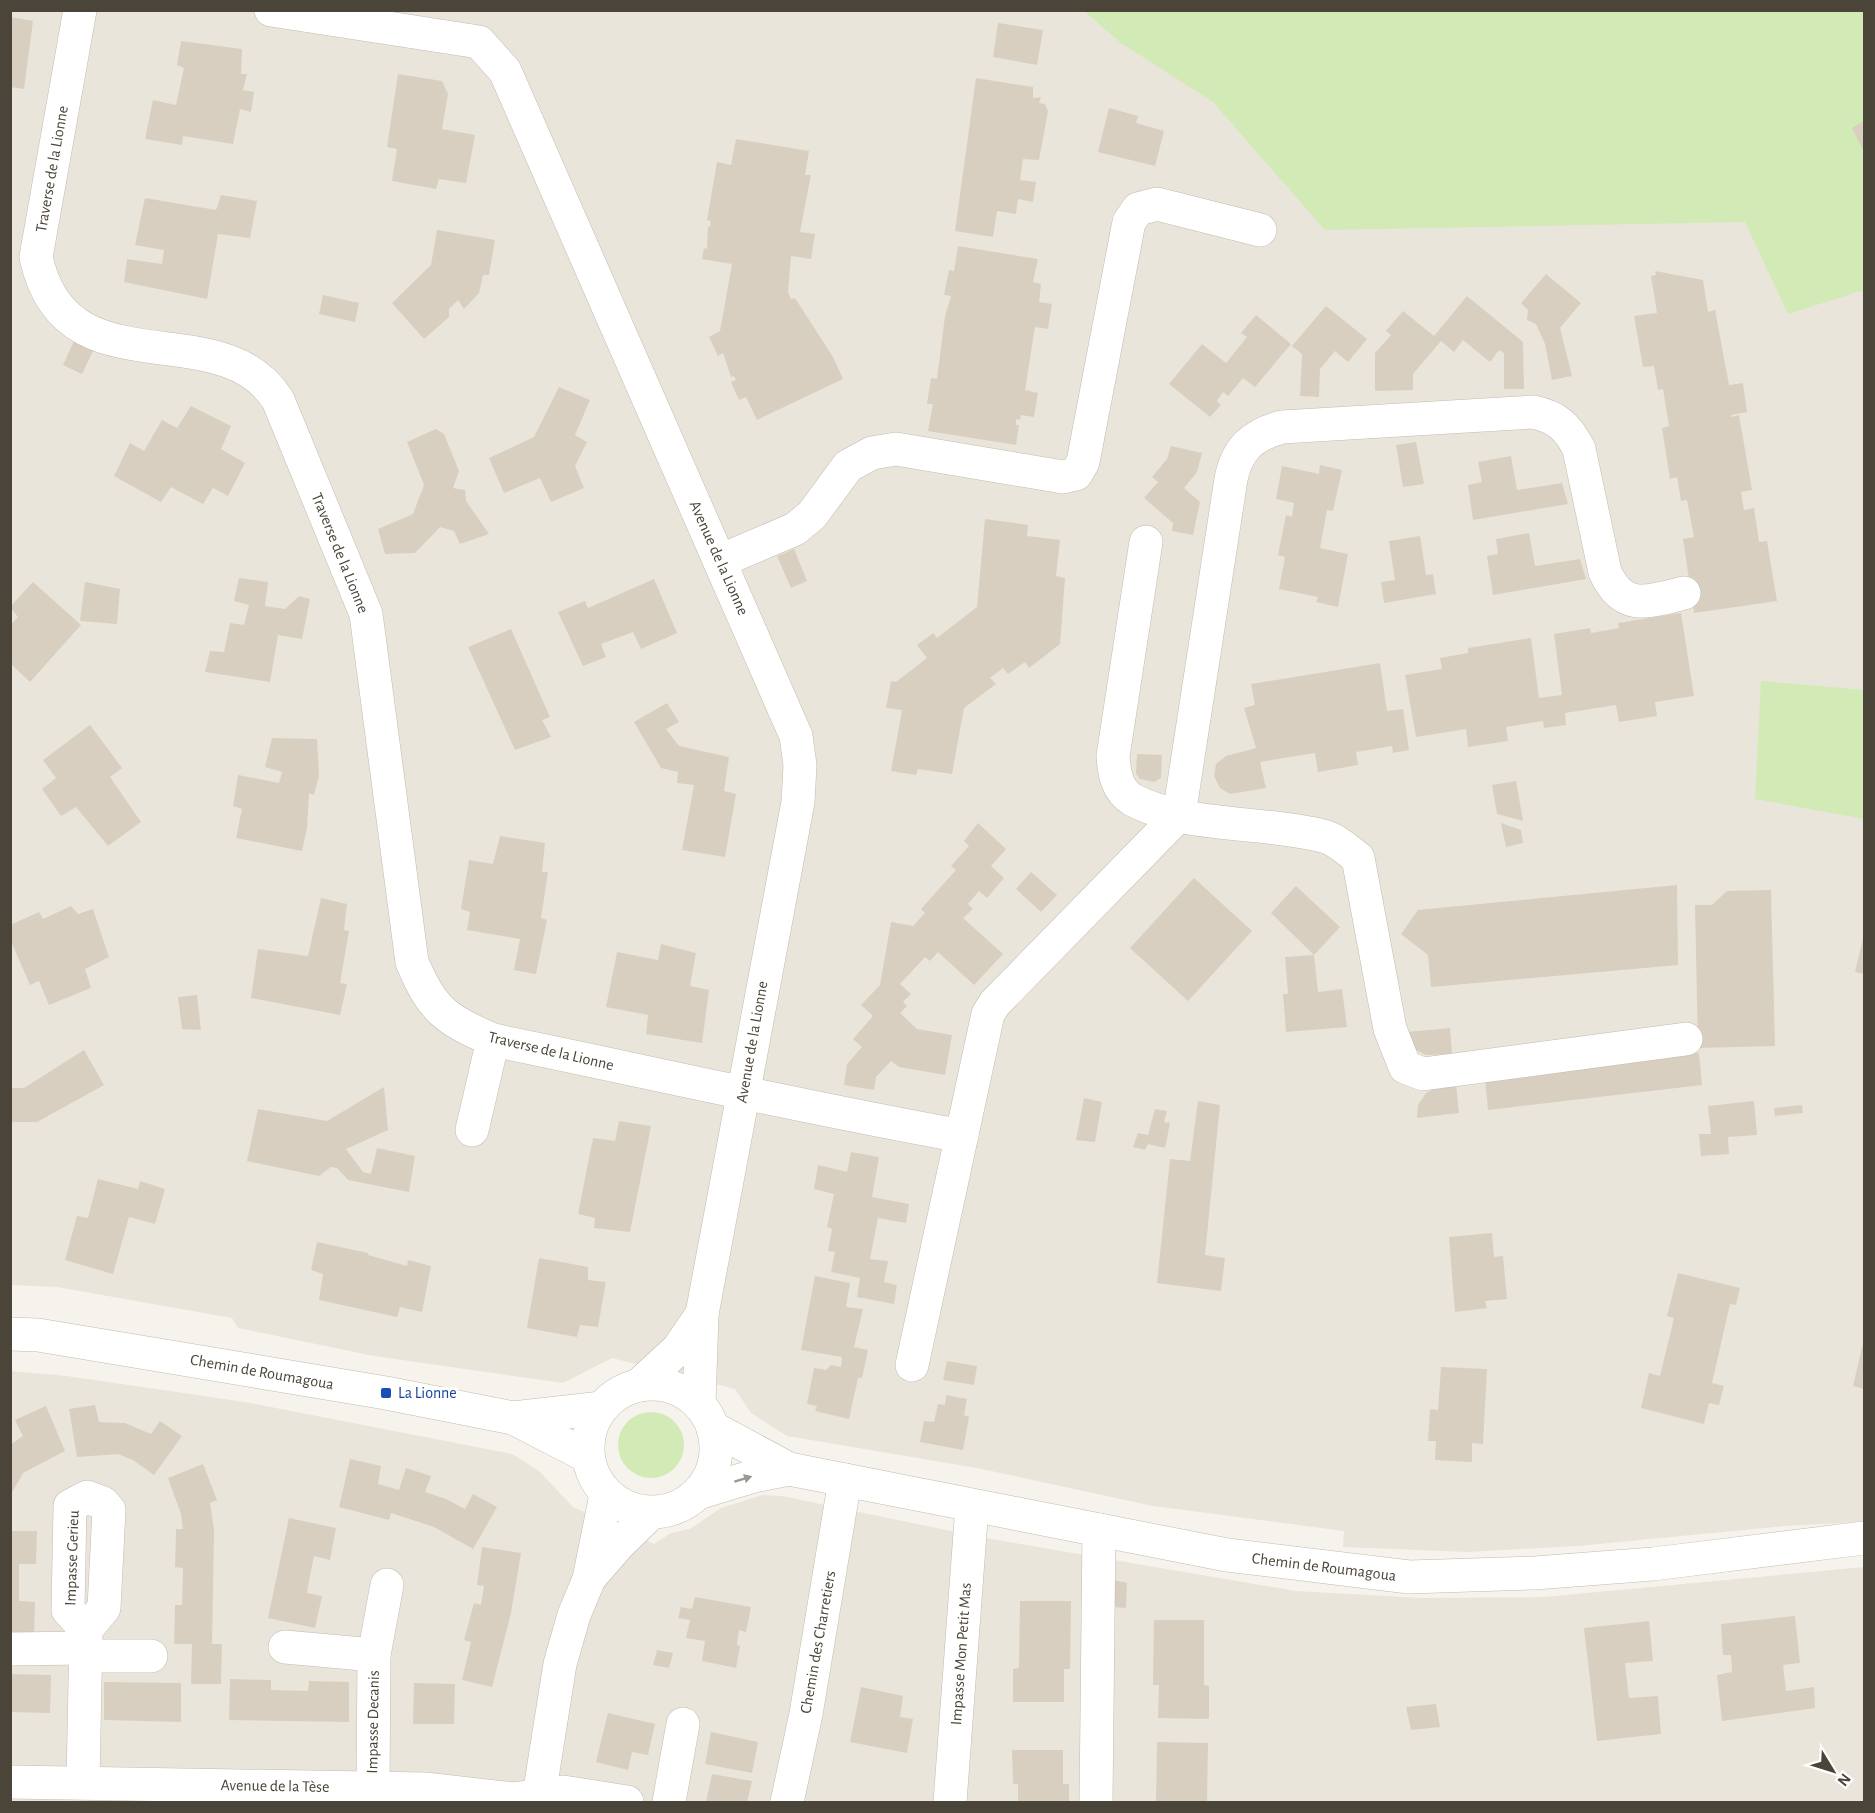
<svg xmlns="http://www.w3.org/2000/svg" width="1875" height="1813" font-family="'Alegreya Sans',sans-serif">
  <rect width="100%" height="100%" fill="#f6f3ec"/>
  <!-- residential -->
  <g fill="#eae5da">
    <polygon points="10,11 1864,11 1864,1522 1784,1526 1578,1546 1467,1552 1343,1547 1344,1531 1153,1506 977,1468 787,1436 751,1413 735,1389 612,1358 563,1383 374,1356 238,1328 232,1318 57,1287 11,1285"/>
    <polygon points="10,1371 67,1376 245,1402 512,1454 539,1471 573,1507 654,1544 671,1533 690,1529 721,1508 762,1495 782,1496 980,1537 1296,1591 1422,1598 1544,1597 1864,1567 1864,1802 11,1802"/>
  </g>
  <!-- green -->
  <g fill="#d2eab5">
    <polygon points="1084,11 1864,11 1864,290 1788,314 1745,222 1325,230 1213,102 1121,43"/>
    <polygon points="1761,681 1864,690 1864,819 1755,799"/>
    <circle cx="651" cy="1445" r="33"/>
  </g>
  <!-- building -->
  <g fill="#d8cfc1">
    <polygon points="10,17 33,21 24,89 10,87"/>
    <polygon points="998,23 1043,30 1037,65 993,57"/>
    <polygon points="181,41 242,49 241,74 247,74 243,90 254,92 251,112 240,109 233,144 183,136 182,145 145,139 153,100 176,105 184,68 177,65"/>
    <polygon points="398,74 442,81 448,94 442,129 475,135 466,183 439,179 436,189 392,181 397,149 387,147"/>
    <polygon points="976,78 1033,87 1033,98 1041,97 1039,103 1045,104 1048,111 1039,160 1023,159 1020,180 1036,182 1033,202 1018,199 1016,214 997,211 993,237 955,231"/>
    <polygon points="1109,108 1138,116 1136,123 1164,131 1155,166 1098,152"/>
    <polygon points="1864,121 1864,152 1852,128"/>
    <polygon points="736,139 809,151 805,175 811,175 800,232 815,234 811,259 791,256 788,292 791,299 795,298 833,357 843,379 757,420 746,397 739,400 731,382 736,380 734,376 731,377 723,353 718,356 709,337 720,331 732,264 702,259 704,248 707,249 708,226 710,227 711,221 707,220 717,162 731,165"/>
    <polygon points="221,195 257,201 250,238 218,234 207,299 124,282 127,259 162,264 164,250 135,245 145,198 216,210"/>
    <polygon points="437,230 495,240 489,275 483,275 479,293 464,309 458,300 449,309 449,317 424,339 392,303 431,265"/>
    <polygon points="958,246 1038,259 1033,282 1041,284 1039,302 1052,304 1048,329 1035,327 1025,390 1038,393 1034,417 1021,415 1020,420 1016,419 1016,425 1019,425 1016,445 928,431 933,404 927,404 931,378 937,379 945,316 951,296 944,295 949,270 954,271"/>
    <polygon points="1655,271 1703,280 1708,312 1715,310 1729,385 1743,383 1747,412 1731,415 1732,417 1739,415 1752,490 1741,492 1744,510 1754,508 1759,542 1767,541 1777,601 1694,613 1683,539 1694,537 1687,500 1681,501 1677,477 1670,479 1662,428 1669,426 1663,389 1658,390 1654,366 1643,367 1634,316 1657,313 1651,276 1656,275"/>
    <polygon points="1546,274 1581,303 1560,328 1572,376 1552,380 1545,344 1536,324 1527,320 1528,310 1521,303"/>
    <polygon points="323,295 359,303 355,322 319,314"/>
    <polygon points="1467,296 1523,342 1524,389 1504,389 1504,353 1499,350 1490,362 1463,340 1454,352 1441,341 1413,374 1413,390 1375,391 1375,353 1391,335 1386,331 1403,311 1434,336"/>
    <polygon points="1326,306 1367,339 1348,362 1335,351 1320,369 1319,397 1300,396 1302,354 1292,346"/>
    <polygon points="1256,315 1291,344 1255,387 1243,378 1228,396 1223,392 1217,401 1221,405 1210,417 1169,384 1202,344 1226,363 1247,337 1241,333"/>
    <polygon points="74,341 94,349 82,374 63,365"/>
    <polygon points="559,387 590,400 575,435 587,442 575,466 584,488 551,502 540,478 504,493 489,458 534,437"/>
    <polygon points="191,406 231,426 221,449 245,463 228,496 213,488 203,504 171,487 161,502 114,476 130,443 144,451 162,420 177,428"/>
    <polygon points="436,429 444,434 459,471 453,488 465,490 466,501 489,534 460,544 454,531 440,527 415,553 385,554 378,529 413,514 424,485 407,442"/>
    <polygon points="1416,442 1424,484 1403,487 1396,445"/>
    <polygon points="1171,446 1202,453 1197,472 1184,488 1200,502 1193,535 1172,531 1173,523 1144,498 1158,482 1152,477 1167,459"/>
    <polygon points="1511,456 1517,490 1562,483 1568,504 1473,520 1468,485 1482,482 1478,462"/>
    <polygon points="1320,465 1342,470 1333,511 1327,510 1320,548 1348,554 1338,607 1316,602 1318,597 1279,589 1285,557 1278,555 1286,515 1292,517 1294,503 1276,499 1282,466 1319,474"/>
    <polygon points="985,519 1028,525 1027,536 1060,540 1056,576 1065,578 1060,644 1029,668 1025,662 1008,674 1003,668 990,678 996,684 964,708 952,774 918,769 916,775 891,771 902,710 886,708 891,681 896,682 927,658 917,645 933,633 937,638 977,607"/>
    <polygon points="1529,533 1535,566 1580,559 1586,579 1493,595 1487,556 1498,554 1496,539"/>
    <polygon points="1420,536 1426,575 1433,574 1436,594 1384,603 1381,582 1395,580 1389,541"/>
    <polygon points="794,549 807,581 791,588 777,556"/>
    <polygon points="239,578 268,582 265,606 285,609 299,596 310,599 302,639 278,635 270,682 205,672 210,651 224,652 230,623 244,625 249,605 234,601"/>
    <polygon points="654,579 677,633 641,649 633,632 601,644 606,657 583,666 558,612 585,601 588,608"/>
    <polygon points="33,582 81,625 30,682 10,663 10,625 18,617 10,607"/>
    <polygon points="85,582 120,589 117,624 80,621"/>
    <polygon points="1681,613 1694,696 1655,702 1657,716 1619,722 1616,705 1565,713 1566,725 1544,728 1543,721 1506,727 1508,741 1468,747 1466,729 1416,737 1405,675 1442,669 1440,658 1468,653 1468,648 1531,638 1539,698 1562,695 1554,634 1590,628 1591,633 1619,628 1618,623"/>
    <polygon points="511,629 550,717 542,720 551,737 515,750 468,647"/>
    <polygon points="1380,663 1387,711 1403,709 1409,750 1393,753 1392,746 1356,752 1358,765 1318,772 1315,753 1260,762 1266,788 1230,794 1220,788 1214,776 1216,764 1226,756 1256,748 1244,708 1255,705 1251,684"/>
    <polygon points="667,703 679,722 666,729 679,746 729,757 724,791 736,794 725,857 682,850 694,785 677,783 678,772 661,768 634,722"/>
    <polygon points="90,725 122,768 110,777 141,822 108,846 76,807 61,816 42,789 56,778 43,760"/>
    <polygon points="272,738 317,739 319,775 314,795 309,793 307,828 302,851 236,838 242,809 233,806 238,775 279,783 282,772 265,767"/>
    <polygon points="1137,754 1162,755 1161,778 1154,782 1140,779 1136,774"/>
    <polygon points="1516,781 1523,821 1497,814 1492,785"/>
    <polygon points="978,823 1006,849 991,866 1004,878 987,898 979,891 968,904 973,909 963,918 1003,954 974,985 938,952 930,961 925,957 900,984 911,994 903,1002 907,1006 900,1013 917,1029 952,1035 945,1075 899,1067 891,1061 876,1077 874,1090 844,1085 847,1064 862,1047 853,1039 873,1016 861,1005 880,985 891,922 913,926 925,913 921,909 956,870 951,866 969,846 964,841"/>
    <polygon points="1501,823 1521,830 1523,843 1506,847"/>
    <polygon points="500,836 545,843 542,872 548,872 541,918 547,920 536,974 514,970 520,939 467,930 470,912 461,909 469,860 493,864"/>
    <polygon points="1031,872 1057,895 1041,912 1016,889"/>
    <polygon points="1194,878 1252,931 1188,1001 1130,948"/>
    <polygon points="1677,885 1678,965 1431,987 1428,955 1401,934 1418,910"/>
    <polygon points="1296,886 1340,927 1314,955 1271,913"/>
    <polygon points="1771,890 1775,1046 1698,1048 1695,905 1712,905 1727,891"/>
    <polygon points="321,898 347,904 344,930 349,931 340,983 347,984 340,1015 251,998 258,949 308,956"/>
    <polygon points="71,906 78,914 93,909 109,957 85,969 91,988 49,1005 39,981 30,985 10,939 10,925 39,912 43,919"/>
    <polygon points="1864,934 1864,974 1855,972"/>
    <polygon points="661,944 696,953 690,986 709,990 702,1043 646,1034 648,1015 606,1007 617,952 658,960"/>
    <polygon points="1314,955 1318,992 1342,989 1347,1027 1286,1032 1283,994 1288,994 1285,957"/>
    <polygon points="197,995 201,1030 182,1029 178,997"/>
    <polygon points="1450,1028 1452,1054 1426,1055 1416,1050 1407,1032"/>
    <polygon points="84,1050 104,1085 37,1122 10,1122 10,1088 24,1088"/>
    <polygon points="1699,1053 1702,1085 1488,1110 1485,1078"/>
    <polygon points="1456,1084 1459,1113 1417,1118 1418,1105 1426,1093 1437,1087"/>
    <polygon points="384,1087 388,1130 346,1149 363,1172 371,1174 377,1148 415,1156 409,1192 348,1180 337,1168 331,1167 319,1176 247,1161 258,1109 327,1121"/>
    <polygon points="1084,1098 1102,1102 1095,1142 1076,1140"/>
    <polygon points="1198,1101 1220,1105 1205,1255 1225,1258 1221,1291 1157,1283 1170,1159 1190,1161"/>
    <polygon points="1754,1101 1757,1135 1728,1137 1729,1154 1701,1156 1699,1134 1711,1134 1708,1106"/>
    <polygon points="1802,1105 1803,1113 1775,1116 1774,1108"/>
    <polygon points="1155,1109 1167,1111 1164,1122 1170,1123 1165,1148 1148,1144 1145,1150 1133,1147 1138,1133 1148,1135"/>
    <polygon points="619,1121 651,1126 630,1232 594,1228 595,1218 578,1214 593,1138 615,1141"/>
    <polygon points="851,1152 879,1157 872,1197 909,1204 906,1223 878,1218 870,1259 888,1261 884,1282 897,1285 894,1304 857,1297 860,1278 831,1272 835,1252 828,1251 832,1229 827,1227 834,1194 814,1189 818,1165 847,1172"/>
    <polygon points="98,1179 138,1189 140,1181 165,1189 155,1224 129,1217 113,1274 65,1260 77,1216 88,1218"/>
    <polygon points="1492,1233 1494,1257 1503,1256 1507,1299 1485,1301 1487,1308 1455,1312 1449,1237"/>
    <polygon points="317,1242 368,1253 368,1255 407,1266 408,1260 431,1266 422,1312 400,1307 397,1317 319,1300 323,1274 311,1270"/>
    <polygon points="539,1258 588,1267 588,1280 606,1282 598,1327 580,1325 577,1337 527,1328"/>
    <polygon points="1678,1273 1740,1288 1736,1305 1730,1304 1712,1383 1724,1386 1719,1405 1709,1403 1704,1424 1641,1408 1649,1373 1660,1376 1674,1318 1667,1316"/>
    <polygon points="815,1276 850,1283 846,1307 863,1309 854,1347 868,1350 862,1378 858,1378 849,1419 815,1411 817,1406 807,1404 814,1368 826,1370 831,1365 841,1367 842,1357 801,1350"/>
    <polygon points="1864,1339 1864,1389 1853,1386"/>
    <polygon points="947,1361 977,1366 974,1385 943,1380"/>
    <polygon points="1441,1367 1487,1369 1483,1444 1472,1443 1472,1462 1435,1460 1436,1441 1428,1441 1430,1409 1438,1410"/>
    <polygon points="946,1395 967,1399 964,1415 969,1417 963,1450 920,1442 924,1421 934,1422 938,1404 945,1405"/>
    <polygon points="95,1405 99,1422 125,1423 151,1434 160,1421 182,1436 154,1475 133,1460 118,1454 77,1457 69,1409"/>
    <polygon points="46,1406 65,1451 23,1473 10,1496 10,1445 23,1436 15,1420"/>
    <polygon points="350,1459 381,1466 378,1484 399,1490 406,1468 431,1476 425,1492 446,1499 465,1509 473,1494 497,1507 473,1549 434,1527 391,1513 389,1520 339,1507"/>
    <polygon points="203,1464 217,1500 210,1503 214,1530 212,1644 222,1644 221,1684 191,1684 192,1644 174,1644 175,1605 182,1605 183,1568 175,1567 176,1529 183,1529 181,1514 168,1478"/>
    <polygon points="289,1518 336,1528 330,1560 314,1556 310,1575 307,1593 322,1596 315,1628 268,1618"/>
    <polygon points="10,1531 37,1531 36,1564 19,1564 19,1601 35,1602 34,1634 10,1634"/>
    <polygon points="482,1547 521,1553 511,1613 492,1687 462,1680 471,1642 464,1640 474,1603 481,1605 484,1586 477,1585"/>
    <polygon points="1114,1580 1127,1583 1126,1608 1114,1607"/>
    <polygon points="695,1597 751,1607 746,1632 739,1630 737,1645 740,1646 736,1668 702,1661 705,1641 686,1638 690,1620 678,1618 681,1607 692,1609"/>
    <polygon points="1020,1601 1071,1601 1070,1669 1064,1669 1064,1702 1013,1702 1013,1669 1019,1668"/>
    <polygon points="1795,1616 1800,1663 1783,1665 1786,1691 1814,1687 1815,1708 1722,1721 1717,1675 1732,1672 1731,1655 1723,1655 1721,1624"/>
    <polygon points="1154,1620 1204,1620 1204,1685 1209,1686 1209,1719 1158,1718 1159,1685 1153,1685"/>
    <polygon points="1649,1621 1653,1661 1625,1663 1629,1698 1658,1696 1661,1734 1597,1741 1584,1628"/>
    <polygon points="657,1650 673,1653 669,1668 653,1665"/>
    <polygon points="10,1674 51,1675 50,1713 10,1712"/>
    <polygon points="230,1679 271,1680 271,1690 308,1691 309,1681 349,1682 349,1722 229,1720"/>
    <polygon points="104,1682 181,1683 181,1722 104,1720"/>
    <polygon points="414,1683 455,1684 454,1724 413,1724"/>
    <polygon points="861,1687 903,1696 900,1717 913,1719 907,1753 850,1742"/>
    <polygon points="1436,1704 1440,1727 1411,1730 1406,1707"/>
    <polygon points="608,1713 655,1724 648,1755 632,1752 628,1770 596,1762"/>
    <polygon points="711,1732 758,1742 752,1773 705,1764"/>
    <polygon points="1157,1742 1208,1743 1207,1802 1156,1802"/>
    <polygon points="1012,1750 1063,1750 1063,1784 1069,1784 1069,1802 1018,1802 1018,1784 1013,1784"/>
    <polygon points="712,1774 752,1781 747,1802 706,1802"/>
  </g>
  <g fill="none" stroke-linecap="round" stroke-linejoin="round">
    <!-- minor casing -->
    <g stroke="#c2bbae" stroke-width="34">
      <g id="minor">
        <path d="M 80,10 L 36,257 C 65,395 221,309 278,400 L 366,614 L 412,962 C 432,1010 446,1020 493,1040 C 649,1072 805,1108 962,1136"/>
        <polyline points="271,10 479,42 505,71 796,736 800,765 798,802 702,1314 699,1404"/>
        <path d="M 1146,542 L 1113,756 C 1114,773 1117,791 1133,800 C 1185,828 1266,821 1323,836 C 1336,839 1347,850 1358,858 L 1390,1029 L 1405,1067 L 1423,1074 L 1686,1039"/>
        <polyline points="720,561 795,529 812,515 848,466 872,453 896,449 1063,477 1076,474 1083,462 1129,222 1138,209 1157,204 1260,230"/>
        <polyline points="472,1130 493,1040"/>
        <polyline points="10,1334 38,1335 386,1393 513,1418 587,1456"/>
        <path d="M 912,1365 L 988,1014 L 995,1003 L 1179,815 L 1231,479 C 1237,449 1252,435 1282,427 L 1533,412 C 1557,417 1568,427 1579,449 L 1605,572 C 1623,612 1648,602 1684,593"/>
        <circle cx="652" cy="1448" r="64"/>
        <polyline points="639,1385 678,1349 702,1314"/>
        <polyline points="513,1418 602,1408"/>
        <polyline points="713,1428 789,1469 1227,1555 1409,1577 1535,1573 1653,1564 1864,1538"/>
        <polyline points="698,1493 754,1476 789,1469"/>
        <polyline points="592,1575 619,1544 651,1513"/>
        <polyline points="285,1647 374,1655"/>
        <polyline points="10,1649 85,1648"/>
        <polyline points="85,1656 151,1656"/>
        <polyline points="10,1782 425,1789 513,1799 563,1792 627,1802"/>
        <polyline points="83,1782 86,1630 104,1608 109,1510 103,1503 87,1497 70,1506 68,1610 86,1630"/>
        <polyline points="373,1788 374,1655 387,1585"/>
        <polyline points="538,1802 560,1664 574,1615 589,1579 606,1495"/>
        <polyline points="669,1802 683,1724"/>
        <polyline points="787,1802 806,1714 845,1480"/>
        <polyline points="950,1802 972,1506"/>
        <polyline points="1096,1802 1099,1530"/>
      </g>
    </g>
    <!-- minor -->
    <use href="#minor" stroke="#fff" stroke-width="33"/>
  </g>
  <!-- one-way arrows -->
  <defs><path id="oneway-solid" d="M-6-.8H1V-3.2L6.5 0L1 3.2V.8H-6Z" transform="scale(1.5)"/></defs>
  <use fill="#9c9892" href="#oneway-solid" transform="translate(743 1479) rotate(-17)"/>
  <!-- markers -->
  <rect fill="#1a4fb4" stroke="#fff" stroke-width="2" x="380" y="1387" width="12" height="12" rx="3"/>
  <g text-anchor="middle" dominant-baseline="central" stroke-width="6" stroke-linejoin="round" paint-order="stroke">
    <!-- street labels -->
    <g font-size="16" fill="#4b4439" stroke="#fff">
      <text transform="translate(52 169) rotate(-80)">Traverse de la Lionne</text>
      <text transform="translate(340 553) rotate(68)">Traverse de la Lionne</text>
      <text transform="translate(719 558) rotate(66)">Avenue de la Lionne</text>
      <text transform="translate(752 1042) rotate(-80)">Avenue de la Lionne</text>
      <text transform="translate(551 1051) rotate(13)">Traverse de la Lionne</text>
      <text transform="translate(262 1372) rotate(10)">Chemin de Roumagoua</text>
      <text transform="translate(72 1558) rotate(-88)">Impasse Gerieu</text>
      <text transform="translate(1324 1567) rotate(7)">Chemin de Roumagoua</text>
      <text transform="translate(818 1642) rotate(-80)">Chemin des Charretiers</text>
      <text transform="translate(961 1654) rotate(-86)">Impasse Mon Petit Mas</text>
      <text transform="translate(373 1722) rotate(-89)">Impasse Decanis</text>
      <text transform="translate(275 1786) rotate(1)">Avenue de la Tèse</text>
    </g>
    <!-- transit labels -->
    <g font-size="16" fill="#164399" stroke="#fff" text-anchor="start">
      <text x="398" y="1393">La Lionne</text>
    </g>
  </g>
  <!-- border -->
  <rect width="1875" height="1813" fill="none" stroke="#4b4439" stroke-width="24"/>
  <!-- north arrow -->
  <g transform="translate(1833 1771) rotate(128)" stroke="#ffffff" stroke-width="4.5" paint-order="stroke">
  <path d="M0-4.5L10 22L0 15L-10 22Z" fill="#4b4439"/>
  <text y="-9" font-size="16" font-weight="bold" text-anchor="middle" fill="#4b4439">N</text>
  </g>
</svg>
